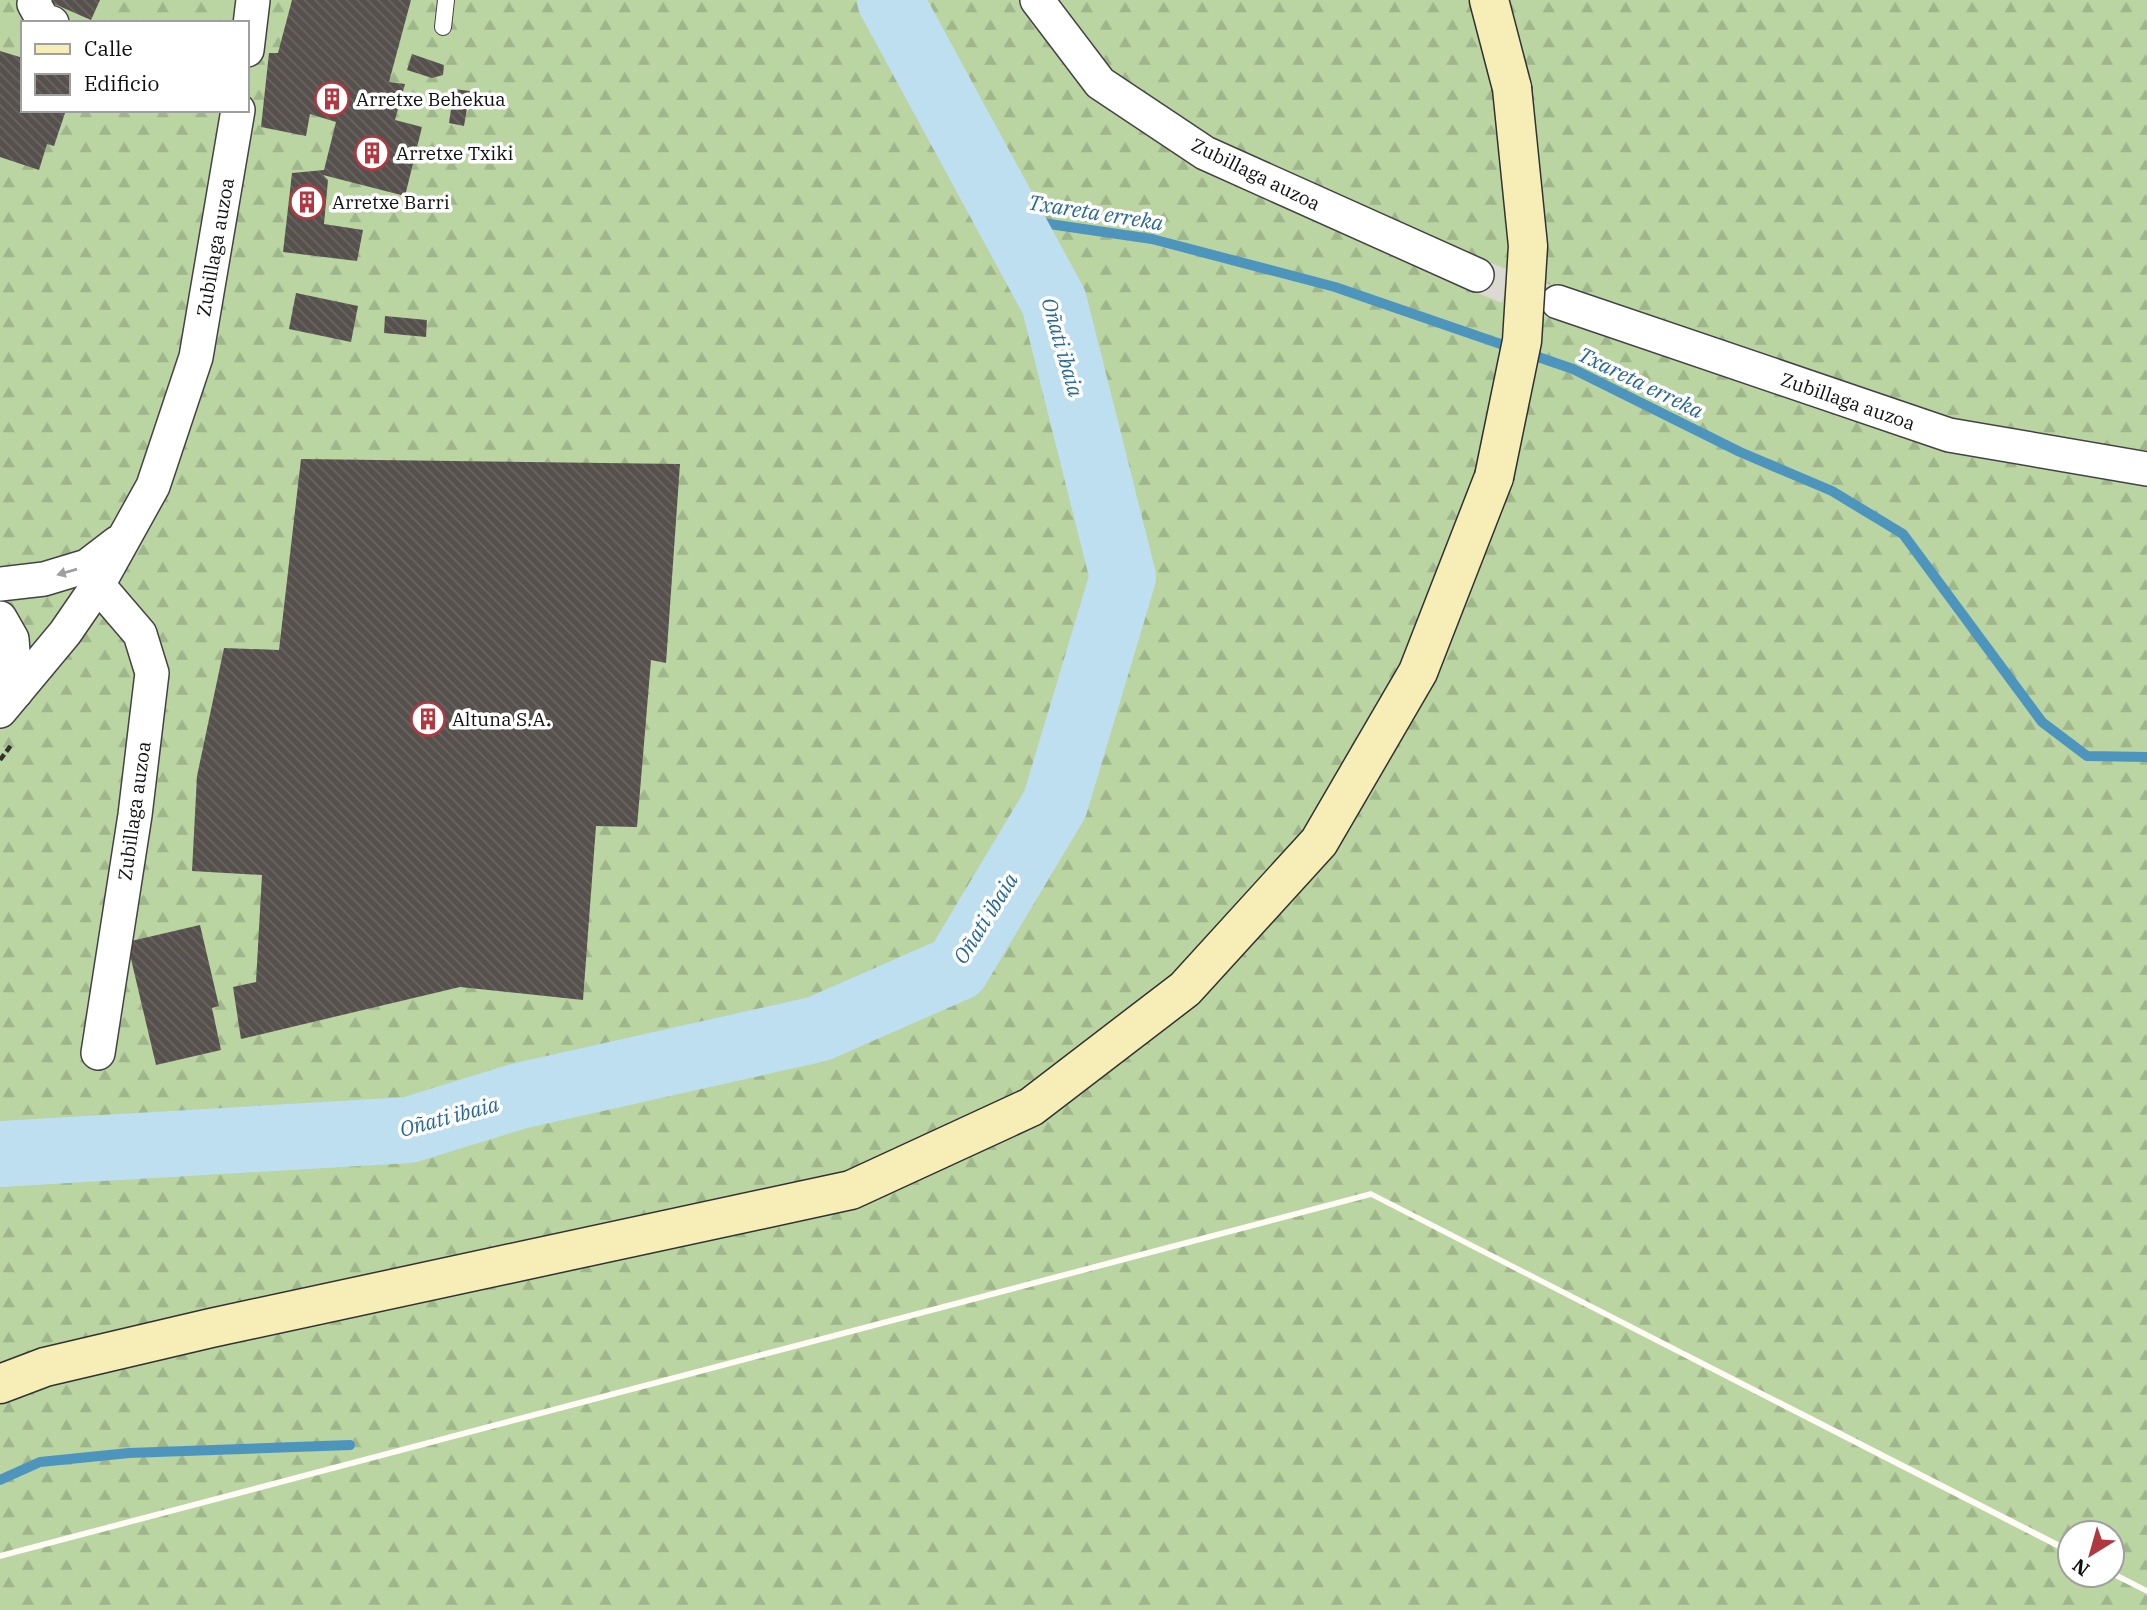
<svg xmlns="http://www.w3.org/2000/svg" width="2147" height="1610" font-family="'IBM Plex Serif',serif">
  <defs>
    <pattern id="forest-firs" width="22" height="20" patternUnits="userSpaceOnUse" patternTransform="scale(1.75)"><rect width="22" height="20" fill="#bad4a2"/><path d="M5 1l3.5 6h-7zM16 11l3.5 6h-7z" fill="#9fb58a"/></pattern>
    <pattern id="building-back-hatch" width="6" height="6" patternUnits="userSpaceOnUse" patternTransform="scale(1.75)"><rect width="6" height="6" fill="#57514e"/><path d="M-1 5l2 2M0 0l6 6M5-1l2 2" fill="none" stroke="#6a6563"/></pattern>
  </defs>
  <rect width="100%" height="100%" fill="#fefcf4"/>
  <!-- forest -->
  <g fill="url(#forest-firs)" fill-rule="evenodd">
    <path d="M 0,0 L 2147,0 L 2147,1588 L 2112,1570 L 2112,1533 L 2070,1533 L 2070,1548 L 1371,1191 L 0,1553 ZM 23,23 L 247,23 L 247,110 L 23,110 Z"/>
    <polygon points="1371,1197 2070,1555 2070,1575 2109,1575 2147,1594 2147,1610 0,1610 0,1559"/>
  </g>
  <g fill="none" stroke-linecap="round" stroke-linejoin="round">
    <!-- stream -->
    <g stroke="#4e95be" stroke-width="10">
      <polyline points="1008,218 1152,239 1335,287 1573,369 1740,452 1832,491 1903,534 2042,722 2087,756 2147,757"/>
      <polyline points="0,1480 40,1462 129,1453 350,1445"/>
    </g>
    <!-- river -->
    <polyline stroke="#bedff0" stroke-width="66" points="0,1154 409,1130 519,1096 818,1029 957,968 1055,804 1123,577 1054,302 890,0"/>
  </g>
  <!-- building -->
  <g fill="url(#building-back-hatch)">
    <polygon points="52,0 100,0 91,20 52,3"/>
    <polygon points="292,0 411,0 389,82 405,84 395,120 422,127 405,196 323,175 328,180 324,224 363,230 357,261 283,252 292,173 324,170 336,122 310,114 306,136 261,127 269,53 278,53"/>
    <polygon points="0,51 23,58 23,110 66,110 54,146 47,144 39,170 0,157"/>
    <polygon points="412,54 444,65 443,75 432,78 407,70"/>
    <polygon points="454,89 470,91 464,126 449,123"/>
    <polygon points="296,293 358,306 351,342 289,329"/>
    <polygon points="385,316 427,320 426,337 384,333"/>
    <polygon points="301,459 680,464 666,663 651,660 637,827 596,826 583,1000 460,987 241,1039 233,987 256,982 262,875 192,871 197,776 224,648 279,650"/>
    <polygon points="200,925 219,1006 212,1008 221,1050 156,1065 127,942"/>
  </g>
  <g fill="none" stroke-linecap="round" stroke-linejoin="round">
    <!-- minor-tunnel -->
    <polyline stroke="#dad9d2" stroke-width="33" stroke-dasharray="33 17" stroke-linecap="butt" points="1477,275 1536,299 1548,301"/>
    <!-- service casing -->
    <g stroke="#434343" stroke-width="18">
      <polyline id="service" points="443,27 446,0"/>
    </g>
    <!-- minor casing -->
    <g stroke="#434343" stroke-width="36">
      <g id="minor">
        <polyline points="35,0 34,4 43,20 52,23"/>
        <polyline points="1037,0 1100,83 1205,153 1477,275"/>
        <polyline points="247,50 253,0"/>
        <polyline points="1558,302 1949,435 2147,469"/>
        <polyline points="0,584 44,579 87,566 117,543"/>
        <polyline points="0,618 12,639 16,692"/>
        <polyline points="0,711 65,633 98,585 153,486 196,357 238,110"/>
        <polyline points="98,1053 135,815 152,673 140,634 98,585"/>
      </g>
    </g>
    <!-- secondary casing -->
    <g stroke="#323232" stroke-width="41">
      <g id="secondary">
        <polyline points="1489,0 1512,88"/>
        <polyline points="0,1384 45,1367 211,1328 851,1190 1031,1107 1185,989 1319,842 1418,672 1494,477"/>
      </g>
    </g>
    <!-- path -->
    <polyline stroke="#323232" stroke-width="4.5" stroke-dasharray="7 3.5" stroke-linecap="butt" points="0,760 12,744"/>
    <!-- service -->
    <use href="#service" stroke="#fff" stroke-width="16"/>
    <!-- minor -->
    <use href="#minor" stroke="#fff" stroke-width="33"/>
    <!-- secondary -->
    <use href="#secondary" stroke="#f6edb7" stroke-width="38"/>
    <!-- secondary-bridge casing -->
    <g stroke="#323232" stroke-width="41" stroke-linecap="butt">
      <polyline id="secondary-bridge" points="1494,477 1522,341 1528,246 1512,88"/>
    </g>
    <!-- secondary-bridge -->
    <use href="#secondary-bridge" stroke="#f6edb7" stroke-width="38"/>
  </g>
  <!-- one-way arrows -->
  <defs><path id="oneway-solid" d="M-6-.8H1V-3.2L6.5 0L1 3.2V.8H-6Z" transform="scale(1.75)"/></defs>
  <use fill="#9f9f9f" href="#oneway-solid" transform="translate(67 572) rotate(164)"/>
  <!-- icons -->
  <defs>
    <g id="building-ring" transform="scale(1.75)"><circle r="9.5" fill="#fff" stroke="#b03841" stroke-width="1.5"/><path d="M-4-6H4V6H1V3H-1V6H-4ZM-2.5-4.3h1.7v1.8h-1.7ZM.8-4.3h1.7v1.8H.8ZM-2.5-1h1.7V.8h-1.7ZM.8-1h1.7V.8H.8Z" fill="#b03841"/></g>
  </defs>
  <g fill-rule="evenodd">
    <use href="#building-ring" x="332" y="99"/>
    <use href="#building-ring" x="372" y="153"/>
    <use href="#building-ring" x="307" y="202"/>
    <use href="#building-ring" x="428" y="719"/>
  </g>
  <g text-anchor="middle" dominant-baseline="central" stroke-width="7" stroke-linejoin="round" paint-order="stroke">
    <!-- poi labels -->
    <g font-size="19" fill="#101010" stroke="#fff" text-anchor="start">
      <text x="356" y="99">Arretxe Behekua</text>
      <text x="396" y="153">Arretxe Txiki</text>
      <text x="332" y="202">Arretxe Barri</text>
      <text x="452" y="719">Altuna S.A.</text>
    </g>
    <!-- street labels -->
    <g font-size="19" fill="#101010" stroke="#fff">
      <text transform="translate(1256 174) rotate(26)">Zubillaga auzoa</text>
      <text transform="translate(215 247) rotate(-80)">Zubillaga auzoa</text>
      <text transform="translate(1848 401) rotate(19)">Zubillaga auzoa</text>
      <text transform="translate(134 811) rotate(-82)">Zubillaga auzoa</text>
    </g>
    <!-- water labels -->
    <g font-size="21" font-style="italic" fill="#276894" stroke="#fff">
      <text transform="translate(1096 212) rotate(9)">Txareta erreka</text>
      <text transform="translate(1063 347) rotate(74)">Oñati ibaia</text>
      <text transform="translate(1641 382) rotate(26)">Txareta erreka</text>
      <text transform="translate(985 918) rotate(-58)">Oñati ibaia</text>
      <text transform="translate(449 1116) rotate(-15)">Oñati ibaia</text>
    </g>
  </g>
  <!-- legend -->
  <rect x="21" y="21" width="228" height="91" fill="#ffffff" stroke="#9f9f9f" stroke-width="2"/>
  <rect x="35" y="44" width="35" height="10" fill="#f6edb7" stroke="#9f9f9f" stroke-width="2"/>
  <text x="84" y="56" font-size="21" fill="#101010">Calle</text>
  <rect x="35" y="74" width="35" height="21" fill="url(#building-back-hatch)" stroke="#9f9f9f" stroke-width="2"/>
  <text x="84" y="91" font-size="21" fill="#101010">Edificio</text>
  <!-- north arrow -->
  <g transform="translate(2091 1554) rotate(217)"><circle r="33" fill="#ffffff" stroke="#9f9f9f" stroke-width="2"/>
  <path d="M0-5L12 26L0 18L-12 26Z" fill="#b03841"/>
  <text y="-10" font-size="19" font-weight="bold" text-anchor="middle" fill="#101010">N</text>
  </g>
</svg>
